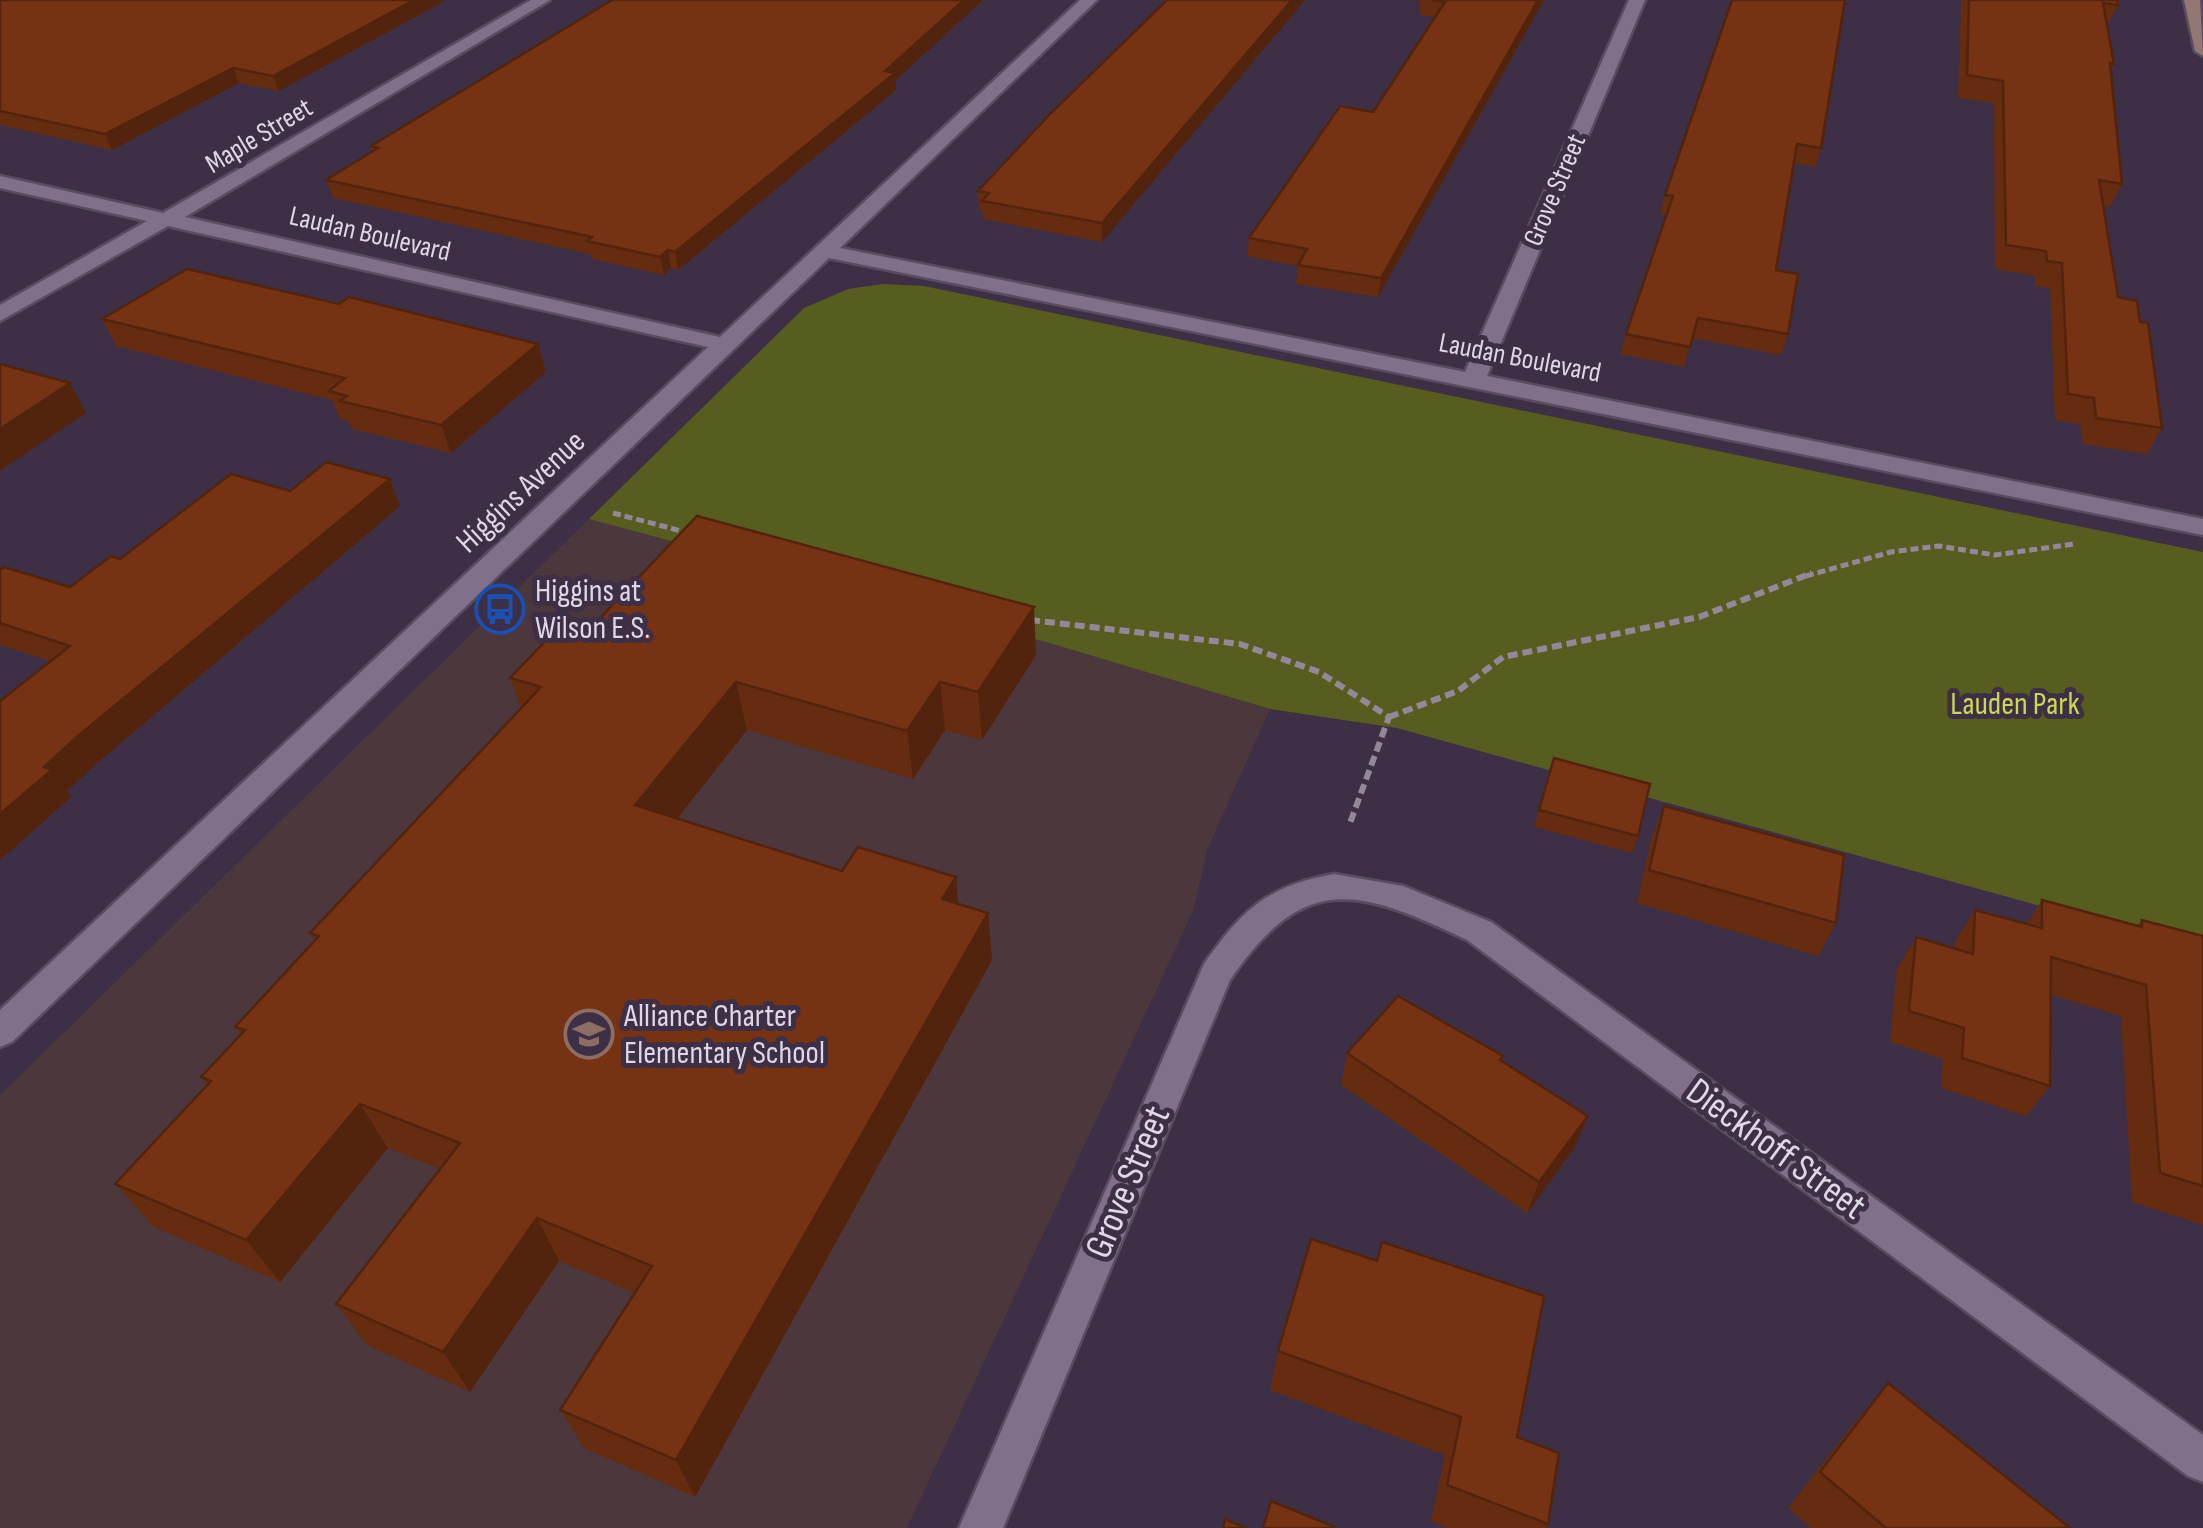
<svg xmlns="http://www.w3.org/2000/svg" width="2203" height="1528" font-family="'Sofia Sans Condensed',sans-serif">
  <rect width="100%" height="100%" fill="#3d2f46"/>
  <!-- education -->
  <polygon fill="#4b373c" points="589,519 1046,642 1270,709 1208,848 1193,911 907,1528 0,1528 0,1095"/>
  <!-- green -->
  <polygon fill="#565d1e" points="883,284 924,286 2203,552 2203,951 1397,728 1270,709 1046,642 589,519 804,308 848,289"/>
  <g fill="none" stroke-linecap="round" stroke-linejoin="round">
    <!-- street casing -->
    <g stroke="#584d60" stroke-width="5">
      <g id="street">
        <polygon points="531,0 550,0 185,217 720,337 1080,0 1097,0 840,248 1465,372 1629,0 1645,0 1487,376 2203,519 2203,535 829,258 12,1042 0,1047 0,1010 708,347 168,226 0,321 0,305 147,221 0,188 0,176 163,213"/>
        <path d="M 1334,874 L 1403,886 L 1491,922 L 2203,1435 L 2203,1482 L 2188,1476 L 1467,940 C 1359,889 1305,870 1230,980 L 1003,1528 L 959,1528 L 1204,964 C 1242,910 1267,886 1334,874 Z"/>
      </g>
    </g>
    <!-- secondary casing -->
    <g stroke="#584d60" stroke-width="5">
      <polygon id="secondary" points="2184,0 2200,0 2203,56 2195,51"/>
    </g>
    <!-- path-far1 -->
    <g stroke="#93889a" stroke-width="5" stroke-dasharray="8 4" stroke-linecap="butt">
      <polyline points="613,513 689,533"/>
      <polyline points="1806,576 1891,552 1939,546 1995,555 2074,544"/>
    </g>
    <!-- path -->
    <g stroke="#93889a" stroke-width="6" stroke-dasharray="10 5" stroke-linecap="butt">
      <polyline points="1030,620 1240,644 1319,672 1389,717 1350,823"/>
      <polyline points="1389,717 1458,691 1503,657 1699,617 1812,573"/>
    </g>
    <!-- street -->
    <use href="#street" fill="#80708a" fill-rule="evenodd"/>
    <!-- secondary -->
    <use href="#secondary" fill="#927773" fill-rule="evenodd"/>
  </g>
  <!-- wall -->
  <g fill="#652c10">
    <polygon points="0,0 446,0 279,91 239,83 112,150 0,125"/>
    <polygon points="1167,0 1102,242 983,219 982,210 979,210 978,191"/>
    <polygon points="1413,0 1544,0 1378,297 1296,284 1298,266 1247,256 1249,238 1373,112 1435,17 1419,15 1420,1"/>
    <polygon points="1732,0 1821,148 1815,167 1794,163 1776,270 1788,334 1781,355 1692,338 1684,367 1620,354 1626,334 1667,215 1660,214 1665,195"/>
    <polygon points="1961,0 2117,0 2118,5 2107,26 2114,64 2111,71 2122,184 2110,207 2103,206 2118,297 2140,322 2162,428 2147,454 2083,444 2080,424 2055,420 2050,288 2035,286 2035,276 1995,269 1994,103 1958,98"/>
    <polygon points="896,80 896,90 678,270 671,268 664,275 592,259 590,254 333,198 326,180 372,152 371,146"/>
    <polygon points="102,319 546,372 451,453 352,429 348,421 340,419 332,400 116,346"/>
    <polygon points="390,479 400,506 96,764 67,791 71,797 0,860 0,701 50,661 0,645 0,570 70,587 120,559 290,491"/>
    <polygon points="582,637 1036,655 982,740 945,730 913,779 747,730 677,818 842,871 956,877 958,904 988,913 992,960 695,1497 584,1448 560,1410 635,1293 559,1261 470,1392 367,1345 336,1304 440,1169 388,1148 280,1282 154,1227 115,1184 207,1085 201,1077 241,1035 235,1027 315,941 310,933 521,709 510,678"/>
    <polygon points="1554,758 1638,836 1632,853 1534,827"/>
    <polygon points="1664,806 1836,923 1818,956 1637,903 1651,839"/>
    <polygon points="2042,900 2137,926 2142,920 2203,936 2203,1225 2132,1202 2121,1016 2051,995 2050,1086 2026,1116 1941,1088 1943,1059 1890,1042 1897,968 1916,937 1954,948 1955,941 1975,910 2027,924"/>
    <polygon points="1347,1053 1503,1056 1502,1061 1575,1147 1527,1213 1341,1085"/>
    <polygon points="1278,1351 1517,1437 1548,1524 1545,1528 1449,1528 1431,1521 1445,1455 1270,1390"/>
    <polygon points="1888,1383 2070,1528 1811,1528 1788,1508 1855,1422"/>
  </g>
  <!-- shaded-wall -->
  <g fill="#52240d">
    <polygon points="414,0 446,0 279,91 273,76"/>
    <polygon points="964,0 983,0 896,80 896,90 678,270 675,252 885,71"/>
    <polygon points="1292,0 1305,0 1102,242 1102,223"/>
    <polygon points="1538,0 1544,0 1378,297 1381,278"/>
    <polygon points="233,68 239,83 112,150 105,134"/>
    <polygon points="668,250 671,268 664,275 660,257"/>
    <polygon points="538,344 546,372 451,453 441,425"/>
    <polygon points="70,383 86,413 0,471 0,429"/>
    <polygon points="390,479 400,506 96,764 67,791 71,797 0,860 0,814 44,767 78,736"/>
    <polygon points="1034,607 1036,655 982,740 978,692"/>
    <polygon points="736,682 747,730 650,853 635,805"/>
    <polygon points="940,682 945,730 913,779 907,731"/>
    <polygon points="956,877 960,924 942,899"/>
    <polygon points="988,913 992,960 695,1497 676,1460"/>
    <polygon points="360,1104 388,1148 280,1282 246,1240"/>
    <polygon points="1588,1116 1575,1147 1527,1213 1539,1182"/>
    <polygon points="537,1218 559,1261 470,1392 443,1352"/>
  </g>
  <!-- building -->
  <g fill="#753313" stroke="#52240d" stroke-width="2.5">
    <polygon points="0,0 414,0 273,76 233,68 105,134 0,111"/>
    <polygon points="612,0 964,0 885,71 895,73 675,252 668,250 660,257 587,241 592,237 326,180 378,148 371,146"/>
    <polygon points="1167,0 1292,0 1102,223 982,201 989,193 978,191 1051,113"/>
    <polygon points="1432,0 1538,0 1381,278 1298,265 1307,249 1249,238 1340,106 1373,112 1445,2"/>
    <polygon points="1732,0 1845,0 1821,148 1797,144 1776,270 1798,274 1788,334 1698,318 1690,347 1626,334 1673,196 1665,195"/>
    <polygon points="1969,0 2117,0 2118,5 2103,3 2114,64 2110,63 2122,184 2099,180 2118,297 2137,301 2140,322 2148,323 2162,428 2096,418 2094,398 2068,394 2062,263 2047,261 2046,251 2006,245 2003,81 1967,75"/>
    <polygon points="187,269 339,304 349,297 538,344 441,425 340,401 347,396 329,391 345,378 102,319"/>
    <polygon points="0,364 70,383 0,429"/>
    <polygon points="326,462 390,479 78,736 44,767 52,770 0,814 0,701 70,646 0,623 0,570 4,567 70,587 111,556 120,559 231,474 290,491"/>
    <polygon points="697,516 1034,607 978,692 940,682 907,731 736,682 635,805 842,871 858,847 956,877 942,899 988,913 676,1460 560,1410 652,1266 537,1218 443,1352 336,1304 460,1143 360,1104 246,1240 115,1184 211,1081 201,1077 245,1030 235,1027 319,936 310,933 541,687 510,678 556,630 582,637"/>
    <polygon points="1554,758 1650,784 1638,836 1539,810"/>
    <polygon points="1664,806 1844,855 1836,923 1649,870"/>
    <polygon points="2042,900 2142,927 2142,920 2203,936 2203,1186 2160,1173 2146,985 2051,957 2050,1086 1962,1058 1964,1028 1909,1011 1916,937 1973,954 1975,910 2042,928"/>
    <polygon points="1398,996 1503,1056 1500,1060 1588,1116 1539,1182 1347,1053"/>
    <polygon points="1311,1239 1377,1261 1382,1242 1544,1296 1517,1437 1559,1453 1548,1524 1447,1485 1461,1417 1278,1351"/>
    <polygon points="1888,1383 2070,1528 1886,1528 1820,1472"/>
    <polygon points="1271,1501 1337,1528 1263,1528"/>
    <polygon points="1225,1519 1246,1528 1223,1528"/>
  </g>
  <!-- icons -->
  <defs>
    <g id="bus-ring" transform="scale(2.5)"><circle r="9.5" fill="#3d2f46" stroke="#1a4fb4" stroke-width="1.5"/><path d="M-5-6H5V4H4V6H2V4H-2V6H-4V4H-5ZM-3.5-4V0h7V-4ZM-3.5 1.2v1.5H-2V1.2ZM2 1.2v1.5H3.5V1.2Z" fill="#1a4fb4"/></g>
    <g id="school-ring" transform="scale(2.5)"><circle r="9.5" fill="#3d2f46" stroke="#8d6e63" stroke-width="1.5"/><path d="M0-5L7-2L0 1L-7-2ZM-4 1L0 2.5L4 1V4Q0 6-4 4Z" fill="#8d6e63"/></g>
  </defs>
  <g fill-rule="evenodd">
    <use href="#bus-ring" x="500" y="609"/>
    <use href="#school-ring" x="589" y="1034"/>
  </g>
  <g text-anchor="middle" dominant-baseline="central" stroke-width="10" stroke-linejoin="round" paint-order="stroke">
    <!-- far-street labels -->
    <g font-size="28" fill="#dfd7e5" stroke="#3d2f46">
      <text transform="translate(259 136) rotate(-31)">Maple Street</text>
      <text transform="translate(1555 190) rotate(-67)">Grove Street</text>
      <text transform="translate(370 234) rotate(13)">Laudan Boulevard</text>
      <text transform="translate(1520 358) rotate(11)">Laudan Boulevard</text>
    </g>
    <!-- street labels -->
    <g font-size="32" fill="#dfd7e5" stroke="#3d2f46">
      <text transform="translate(521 492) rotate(-43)">Higgins Avenue</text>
    </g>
    <!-- poi labels -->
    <g font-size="32" fill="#dfd7e5" stroke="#3d2f46" text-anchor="start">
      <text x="535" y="591">Higgins at<tspan x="535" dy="37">Wilson E.S.</tspan></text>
      <text x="624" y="1016">Alliance Charter<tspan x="624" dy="37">Elementary School</tspan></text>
    </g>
    <!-- park labels -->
    <g font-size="32" fill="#cbd851" stroke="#3d2f46">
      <text x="2015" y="704">Lauden Park</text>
    </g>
    <!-- near-street labels -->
    <g font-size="38" fill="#dfd7e5" stroke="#3d2f46">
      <text transform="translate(1776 1149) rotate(36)">Dieckhoff Street</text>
      <text transform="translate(1128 1182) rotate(-67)">Grove Street</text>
    </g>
  </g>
</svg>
